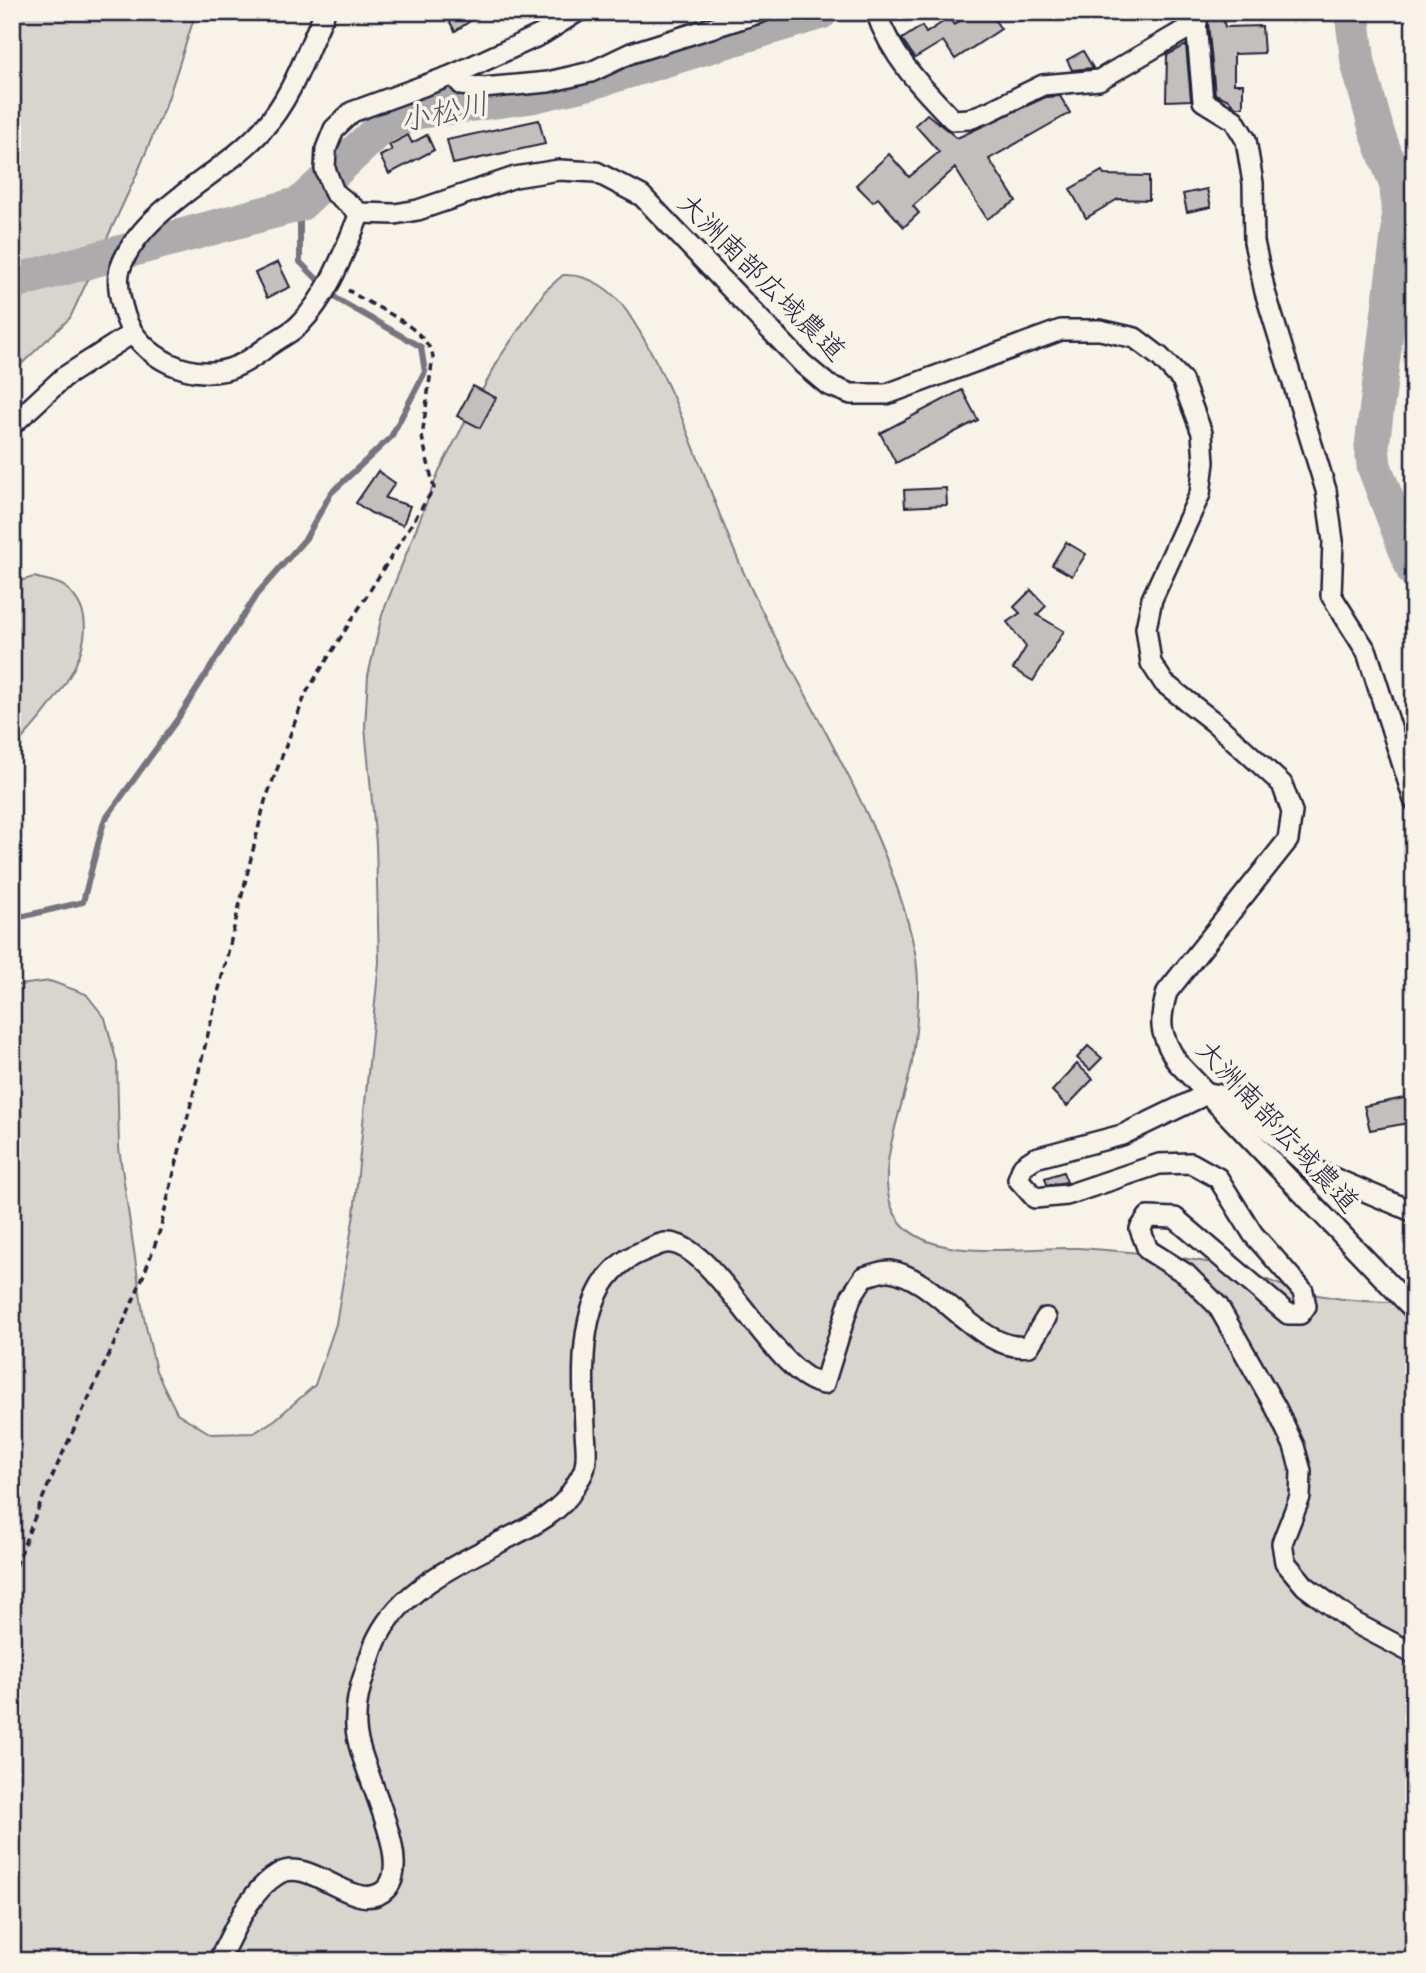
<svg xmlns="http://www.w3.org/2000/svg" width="1426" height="1973" font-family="Caveat,'Klee One',sans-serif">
  <rect width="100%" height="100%" fill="#f7f3e8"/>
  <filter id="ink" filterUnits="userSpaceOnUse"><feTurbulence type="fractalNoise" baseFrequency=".0143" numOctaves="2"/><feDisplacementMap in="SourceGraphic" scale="14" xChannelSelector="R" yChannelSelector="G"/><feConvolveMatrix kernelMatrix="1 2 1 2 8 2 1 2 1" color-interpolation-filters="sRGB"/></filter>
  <g filter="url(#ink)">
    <!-- green -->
    <g fill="#d8d5cf" stroke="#7d7c85" stroke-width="2">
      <polygon points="12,12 196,12 168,99 136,176 70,318 12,373"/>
      <path d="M 563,275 C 590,274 613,290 628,313 C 683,396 706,492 748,582 C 801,697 890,827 915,952 C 921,985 917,1029 912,1063 C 904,1109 867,1183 901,1223 C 935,1264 1029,1246 1078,1248 C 1127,1251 1179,1256 1228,1266 C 1251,1270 1272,1284 1295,1290 C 1335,1300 1374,1304 1414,1301 L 1414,1961 L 12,1961 L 12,986 L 50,981 L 86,994 L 105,1018 L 117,1063 L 119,1148 L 143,1313 L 156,1371 L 177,1413 L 211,1434 L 254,1433 L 276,1419 L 315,1385 L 336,1324 L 354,1214 L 379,962 L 376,844 L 365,727 L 368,676 L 382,615 L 439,471 L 500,357 L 545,291 Z"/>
      <path d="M 34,577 C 43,580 57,581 65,587 C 121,633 44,715 12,750 L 12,583 Z"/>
    </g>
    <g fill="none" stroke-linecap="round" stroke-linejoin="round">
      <!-- stream -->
      <polyline stroke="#76747f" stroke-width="6" points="12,919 83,902 104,821 179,717 257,594 306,538 331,493 391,437 425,372 421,347 337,299 300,262 300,204"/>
      <!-- river -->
      <g stroke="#aeabad" stroke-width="35">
        <polyline points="1352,12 1358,63 1377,132 1397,186 1399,228 1372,446 1374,466 1414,571"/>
        <polyline points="12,282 300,204 383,126 416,112 532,96 592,82 821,12"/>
      </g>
    </g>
    <!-- building -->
    <g fill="#c2bfbd" stroke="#22223b" stroke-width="2">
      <polygon points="444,12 484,12 455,31"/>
      <polygon points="972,12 989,12 1001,29 955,59 943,41 915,58 902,39 922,26 926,33 949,18 954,25"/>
      <polygon points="1207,12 1222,12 1225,27 1262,26 1264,53 1234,54 1234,84 1243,84 1243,107 1236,107 1229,100 1215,94"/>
      <polygon points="1186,45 1191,100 1166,101 1167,55"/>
      <polygon points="1083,51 1093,68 1072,70 1067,60"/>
      <polygon points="1060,96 1070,113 989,159 1016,201 987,219 955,168 913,206 919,213 904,227 878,198 873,202 856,185 889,154 909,177 939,152 915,125 927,114 957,138 1046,97"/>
      <polygon points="539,120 545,144 453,164 447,140"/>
      <polygon points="408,135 412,143 427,135 434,150 389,174 380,156 392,150 389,145"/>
      <polygon points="1102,171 1104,175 1149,176 1149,200 1118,199 1086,218 1070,189"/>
      <polygon points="1207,189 1211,207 1187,212 1183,194"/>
      <polygon points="278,262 290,287 267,298 255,273"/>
      <polygon points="473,386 496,398 480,428 457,416"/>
      <polygon points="962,390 978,420 896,463 880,433"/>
      <polygon points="378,471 395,483 385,498 410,506 403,525 371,513 356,503"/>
      <polygon points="946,488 947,505 905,507 904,490"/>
      <polygon points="1066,542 1086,554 1072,576 1052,565"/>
      <polygon points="1031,590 1046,606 1037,615 1064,631 1033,681 1013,669 1026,647 1007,622 1020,613 1014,607"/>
      <polygon points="1088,1046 1102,1058 1090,1070 1077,1058"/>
      <polygon points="1077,1064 1093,1079 1067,1106 1052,1091"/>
      <polygon points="1414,1096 1414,1122 1370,1130 1364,1106"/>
      <polygon points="1063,1172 1067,1182 1047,1185 1045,1178"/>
    </g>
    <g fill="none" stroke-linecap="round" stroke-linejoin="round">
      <!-- minor casing -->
      <g stroke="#22223b" stroke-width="24">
        <g id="minor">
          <path d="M 325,12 C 307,50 292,98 263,129 C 222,176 141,208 120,269 C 116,282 121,303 125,316 C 139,358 195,385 237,366 C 250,361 262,350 273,343 C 281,337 292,332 299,325 C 329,295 344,252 360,213"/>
          <path d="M 577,12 L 542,34 L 453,75 L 352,112 L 334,129 L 326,149 L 325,169 L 334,192 L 360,213 L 395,214 L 418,210 L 515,177 L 559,170 L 596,172 L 642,196 L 803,364 L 828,385 L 851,394 L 887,394 L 1061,330 L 1100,330 L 1135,338 L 1160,357 L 1182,380 L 1202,433 L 1204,462 L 1200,494 L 1152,599 L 1146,628 L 1151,663 L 1164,683 L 1215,723 L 1282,784 L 1292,812 L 1288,840 L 1167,992 C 1158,1024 1160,1034 1177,1062 L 1414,1310"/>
          <path d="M 876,12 C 891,56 921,87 953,120 L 969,119 L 988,112 L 1043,85 L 1099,80 L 1197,23"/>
          <polyline points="1195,12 1203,101 1234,120 1246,140 1253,183 1254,242 1265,292 1326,490 1333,541 1331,595 1367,652 1414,800"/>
          <polyline points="453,75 462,85 483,88 548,82 591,72 631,53 762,12"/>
          <polyline points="12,425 64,377 131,334"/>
          <polyline points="1414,1212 1310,1168 1232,1097 1209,1093 1122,1135 1035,1158 1023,1166 1018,1179 1035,1198 1067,1195 1159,1164 1191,1163 1218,1178 1253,1234 1303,1291 1306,1306 1300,1314 1288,1314 1175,1218 1148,1217 1140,1229 1148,1250 1186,1274 1218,1306 1276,1408 1294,1446 1301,1471 1300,1497 1282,1543 1285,1562 1305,1586 1355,1623 1414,1654"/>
          <path d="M 218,1961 C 234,1932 248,1892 278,1874 C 311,1854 358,1919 387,1888 C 414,1859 357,1764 356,1727 C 355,1710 359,1689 365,1672 C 369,1661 372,1648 378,1637 C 403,1587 463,1561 510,1537 C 532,1526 562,1511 574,1488 C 577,1482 584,1474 585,1466 C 588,1455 585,1440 585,1429 C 583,1368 574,1280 641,1252 C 648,1250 657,1244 665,1243 C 714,1238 773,1377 824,1384 L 851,1297 L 864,1277 C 872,1275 882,1270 890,1271 C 939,1278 979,1354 1029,1346 L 1046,1318"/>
        </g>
      </g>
      <!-- path -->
      <path stroke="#22223b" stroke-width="3.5" stroke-dasharray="7 5" stroke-linecap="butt" d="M 12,1578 C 52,1458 120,1349 160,1230 L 265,801 L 306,693 L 434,488 L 422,437 L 433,356 C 423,324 374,308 348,290"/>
      <!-- minor -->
      <use href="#minor" stroke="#f7f3e8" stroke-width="19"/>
    </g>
  </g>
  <g text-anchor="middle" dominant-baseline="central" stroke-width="7" stroke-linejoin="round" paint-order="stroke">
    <!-- street labels -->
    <g font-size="28" fill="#22223b" stroke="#f7f3e8">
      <text transform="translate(762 277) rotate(45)">大洲南部広域農道</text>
      <text transform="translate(1278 1126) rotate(47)">大洲南部広域農道</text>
    </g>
    <!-- water labels -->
    <g font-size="30" font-style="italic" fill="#535263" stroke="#f7f3e8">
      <text transform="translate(444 112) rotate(-12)">小松川</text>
    </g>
  </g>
  <!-- margin -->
  <rect width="1426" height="1973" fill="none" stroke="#f7f3e8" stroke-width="42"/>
  <rect x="21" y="21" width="1384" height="1931" fill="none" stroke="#22223b" stroke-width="2.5" filter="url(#ink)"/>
</svg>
